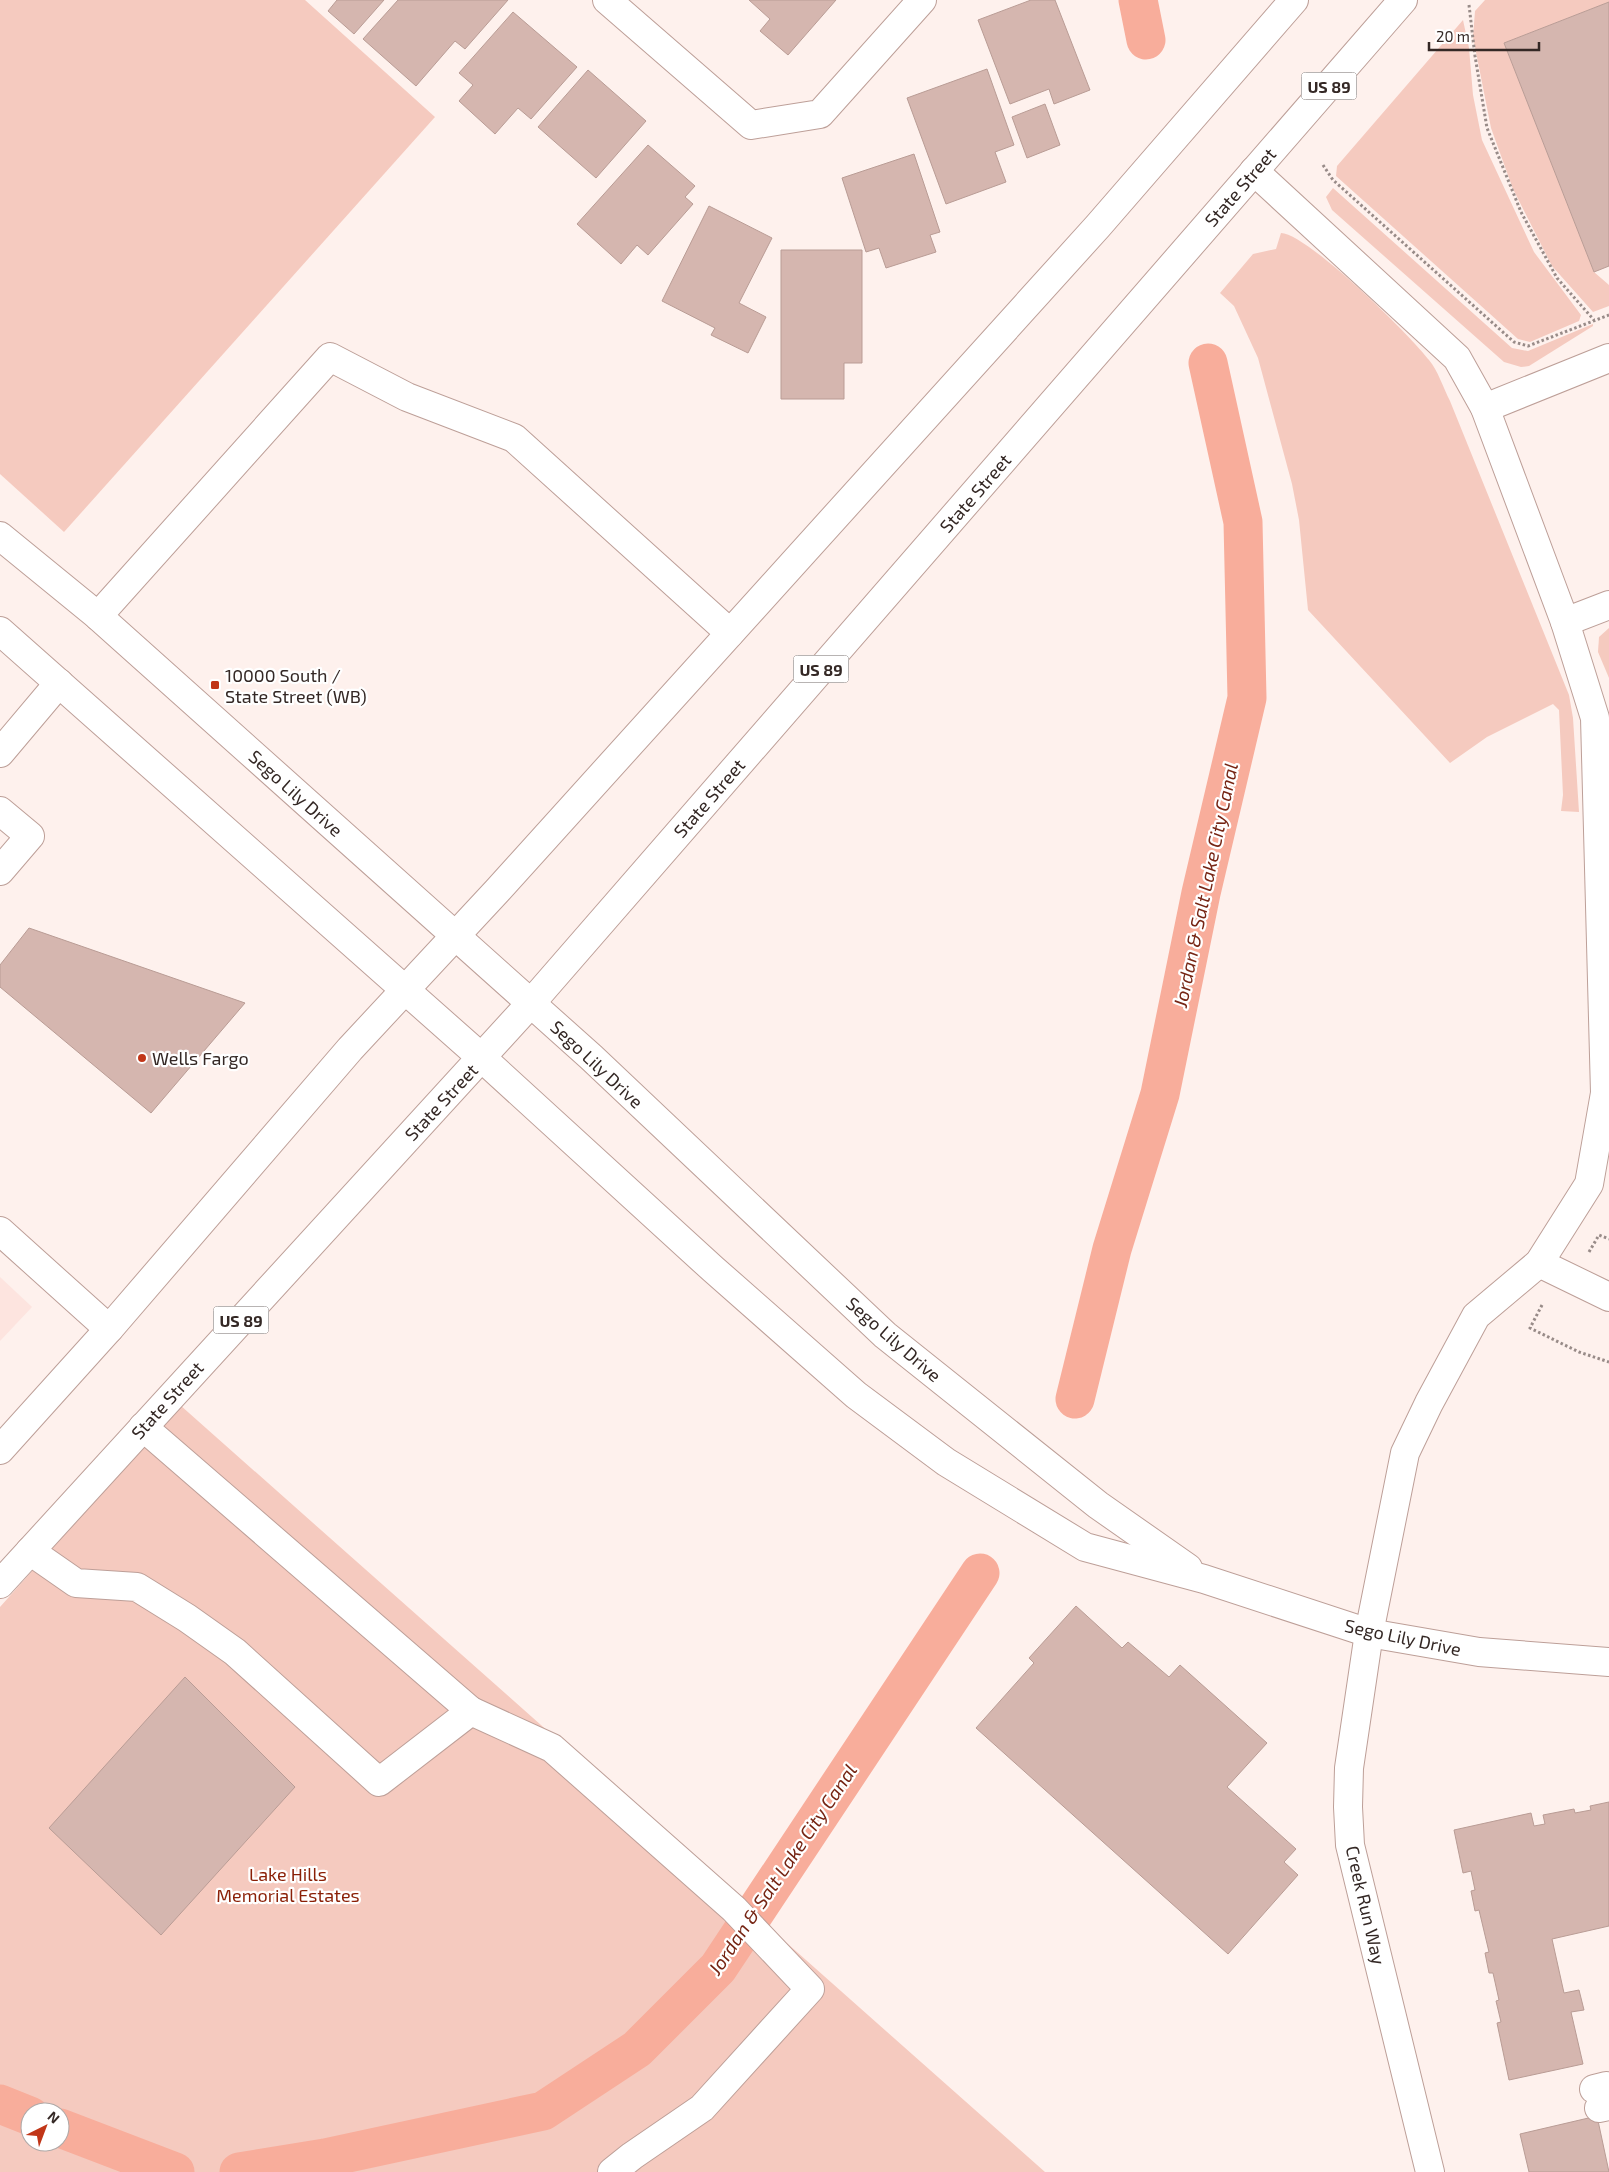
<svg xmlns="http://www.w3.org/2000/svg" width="1609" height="2172" font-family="'Exo 2',sans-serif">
  <rect width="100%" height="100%" fill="#fef1ed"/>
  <!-- built -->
  <polygon fill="#fde4df" points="0,1277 32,1307 0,1341"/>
  <!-- green -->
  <g fill="#f5cabf" fill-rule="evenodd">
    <polygon points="0,0 305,0 435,117 64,532 0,474"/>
    <polygon points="1485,0 1609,0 1609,2 1504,43 1594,272 1609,285 1609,306 1593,312 1552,266 1513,189 1491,128 1473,37 1475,11"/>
    <polygon points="1463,20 1469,48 1473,95 1482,140 1534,252 1581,315 1579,321 1530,342 1518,339 1336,176 1337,166"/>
    <polygon points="1333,188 1512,348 1528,351 1593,324 1593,326 1529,366 1521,367 1504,362 1332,210 1326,197"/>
    <path d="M 1281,233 C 1308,234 1410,335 1429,360 C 1438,371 1443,387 1450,401 L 1569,695 L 1573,718 L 1579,812 L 1561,811 L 1563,795 L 1559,710 L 1553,704 L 1487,737 L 1450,763 L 1308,610 L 1299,520 L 1292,484 L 1258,358 L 1234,306 L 1220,293 L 1253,254 L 1276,249 Z"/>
    <polygon points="1609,628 1609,678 1598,652 1599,637"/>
    <path d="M 180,1405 L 1045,2172 L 0,2172 L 0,1607 ZM 30,2112 L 60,2112 L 60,2142 L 30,2142 Z"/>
  </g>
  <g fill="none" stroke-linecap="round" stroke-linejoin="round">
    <!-- canal -->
    <g stroke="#f8ad9b" stroke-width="39">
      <polyline points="1138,0 1146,40"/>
      <polyline points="1075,1399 1112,1249 1160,1094 1201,893 1247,698 1243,522 1208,363"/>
      <polyline points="0,2104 30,2116"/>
      <polyline points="60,2128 175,2172"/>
      <polyline points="239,2172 325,2158 543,2111 637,2049 718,1968 980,1573"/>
    </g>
  </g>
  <!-- building -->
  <g fill="#d5b6af" stroke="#b99c95">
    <polygon points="337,0 384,0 354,34 328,11"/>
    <polygon points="398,0 508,0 465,49 455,41 416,86 363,39"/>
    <polygon points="749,0 836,0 788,55 760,31 770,19"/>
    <polygon points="1031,0 1055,0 1090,90 1054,104 1049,89 1010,104 978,20"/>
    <polygon points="1609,2 1609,266 1594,272 1504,43"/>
    <polygon points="513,12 577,67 531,119 518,108 495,134 459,101 473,85 459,73"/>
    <polygon points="987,69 1014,145 995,152 1006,182 946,204 907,98"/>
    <polygon points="588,70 646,121 596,178 538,127"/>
    <polygon points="1045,104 1060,145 1027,158 1012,117"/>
    <polygon points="648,145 695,186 685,197 693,204 648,255 637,245 621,264 577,224"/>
    <polygon points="914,154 940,232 930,235 936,252 886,268 879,248 866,252 842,178"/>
    <polygon points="709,206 772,238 739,303 766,317 748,353 711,335 715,328 662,301"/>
    <polygon points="781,250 862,250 862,363 844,363 844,399 781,399"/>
    <polygon points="29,928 245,1003 151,1113 0,987 0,965"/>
    <polygon points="1076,1606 1122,1648 1128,1642 1169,1677 1180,1665 1267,1743 1227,1787 1296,1849 1284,1862 1298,1875 1228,1954 976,1728 1034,1663 1029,1658"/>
    <polygon points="185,1677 295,1787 161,1935 49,1828"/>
    <polygon points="1609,1802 1609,1926 1552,1939 1564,1993 1579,1990 1584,2010 1571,2012 1583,2064 1509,2080 1497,2023 1501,2022 1496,2001 1499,2000 1493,1973 1489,1973 1485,1953 1489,1952 1479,1910 1475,1911 1471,1891 1475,1890 1471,1871 1463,1873 1454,1830 1531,1813 1534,1826 1545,1824 1543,1815 1574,1809 1575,1813 1591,1810 1590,1806"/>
    <polygon points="1597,2116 1609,2172 1529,2172 1520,2134"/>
  </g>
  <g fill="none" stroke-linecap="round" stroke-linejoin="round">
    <!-- minor casing -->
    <g stroke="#bd9f98" stroke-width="30">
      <g id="minor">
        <polyline points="607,0 751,125 820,114 922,0"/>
        <polyline points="1254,171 1457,358 1485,408 1565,622 1609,605"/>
        <polyline points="1485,408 1609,358"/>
        <polyline points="98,616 330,357 407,397 514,438 730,633"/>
        <polyline points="0,753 59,683"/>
        <polyline points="0,811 30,836 0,871"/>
        <polyline points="0,1231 109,1329"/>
        <polyline points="1539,1263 1609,1297"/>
        <polyline points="143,1427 471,1711 552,1748 734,1909 810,1989 702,2108 632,2156 612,2172"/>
        <polyline points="30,1551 76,1583 137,1587 187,1618 235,1652 379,1782 471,1711"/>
        <polyline points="1594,2089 1606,2086"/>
        <polyline points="1599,2108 1609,2106"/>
        <polyline points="1430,2172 1350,1845 1348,1807 1349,1768 1369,1633 1405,1453 1429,1403 1476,1316 1539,1263 1589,1184 1605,1093 1595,718 1565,622"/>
      </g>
    </g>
    <!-- major casing -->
    <g stroke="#bd9f98" stroke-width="30">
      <g id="major">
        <polyline points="0,536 98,616 591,1057 885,1335 1098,1505 1188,1568"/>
        <polyline points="0,631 482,1058 713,1269 856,1395 946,1462 1085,1547 1204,1579 1369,1633 1479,1652 1609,1662"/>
        <polyline points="0,1450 109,1329 350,1049 497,891 1098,226 1294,0"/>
        <polyline points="0,1584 531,1003 1403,0"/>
      </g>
    </g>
    <!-- path -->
    <g stroke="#988b88" stroke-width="3" stroke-dasharray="2.5 2.5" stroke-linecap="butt">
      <polyline points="1469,5 1475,56 1487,128 1521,212 1557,278 1594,320"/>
      <polyline points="1323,165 1333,180 1514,342 1528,346 1609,315"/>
      <polyline points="1589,1252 1599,1235 1609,1239"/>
      <polyline points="1542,1305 1530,1328 1579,1352 1609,1362"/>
    </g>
    <!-- minor -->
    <use href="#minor" stroke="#fff" stroke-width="28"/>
    <!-- major -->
    <use href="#major" stroke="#fff" stroke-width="28"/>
  </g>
  <!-- markers -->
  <g fill="#c13618" stroke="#fff" stroke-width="2">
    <rect x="210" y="680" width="10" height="10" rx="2.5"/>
    <circle cx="142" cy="1058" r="5"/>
  </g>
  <g text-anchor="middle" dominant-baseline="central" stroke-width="4.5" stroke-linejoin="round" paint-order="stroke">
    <!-- shield labels -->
    <g fill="#fff" stroke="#716866" stroke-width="1">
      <rect x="1301.5" y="72.5" width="55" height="27" rx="4"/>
      <rect x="793.5" y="655.5" width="55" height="27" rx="4"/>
      <rect x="213.5" y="1306.5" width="55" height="27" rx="4"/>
    </g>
    <g font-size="16" font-weight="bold" fill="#342825">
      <text x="1329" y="86">US 89</text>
      <text x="821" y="669">US 89</text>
      <text x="241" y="1320">US 89</text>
    </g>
    <!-- street labels -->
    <g font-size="18" fill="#342825" stroke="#fff">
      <text transform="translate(1240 187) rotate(-49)">State Street</text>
      <text transform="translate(975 493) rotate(-49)">State Street</text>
      <text transform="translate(296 793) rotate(42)">Sego Lily Drive</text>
      <text transform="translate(709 798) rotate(-49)">State Street</text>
      <text transform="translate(597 1064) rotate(43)">Sego Lily Drive</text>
      <text transform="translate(441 1102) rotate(-47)">State Street</text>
      <text transform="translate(894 1339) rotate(41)">Sego Lily Drive</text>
      <text transform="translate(167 1400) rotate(-48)">State Street</text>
      <text transform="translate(1403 1637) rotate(12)">Sego Lily Drive</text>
      <text transform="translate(1366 1905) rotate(77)">Creek Run Way</text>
    </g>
    <!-- poi labels -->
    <g font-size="18" fill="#342825" stroke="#fff" text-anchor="start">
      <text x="225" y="675">10000 South /<tspan x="225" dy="21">State Street (WB)</tspan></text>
      <text x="152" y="1058">Wells Fargo</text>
    </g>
    <!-- park labels -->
    <g font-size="18" fill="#8a1f06" stroke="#fff">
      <text x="288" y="1874">Lake Hills<tspan x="288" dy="21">Memorial Estates</tspan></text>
    </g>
    <!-- water labels -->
    <g font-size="19" font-style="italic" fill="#762514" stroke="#fff">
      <text transform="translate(1205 885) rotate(-78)">Jordan &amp; Salt Lake City Canal</text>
      <text transform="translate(782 1869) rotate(-56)">Jordan &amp; Salt Lake City Canal</text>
    </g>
  </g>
  <!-- north arrow -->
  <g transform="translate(45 2127) rotate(42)"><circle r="24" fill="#ffffff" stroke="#aea9a8"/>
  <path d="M0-4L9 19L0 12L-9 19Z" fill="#c13618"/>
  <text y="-8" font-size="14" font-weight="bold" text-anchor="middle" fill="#342825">N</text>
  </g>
  <!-- scale -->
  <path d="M1429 42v8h110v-8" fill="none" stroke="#342825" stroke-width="2.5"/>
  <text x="1436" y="42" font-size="15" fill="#342825" stroke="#ffffff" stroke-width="4" paint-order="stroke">20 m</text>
</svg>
